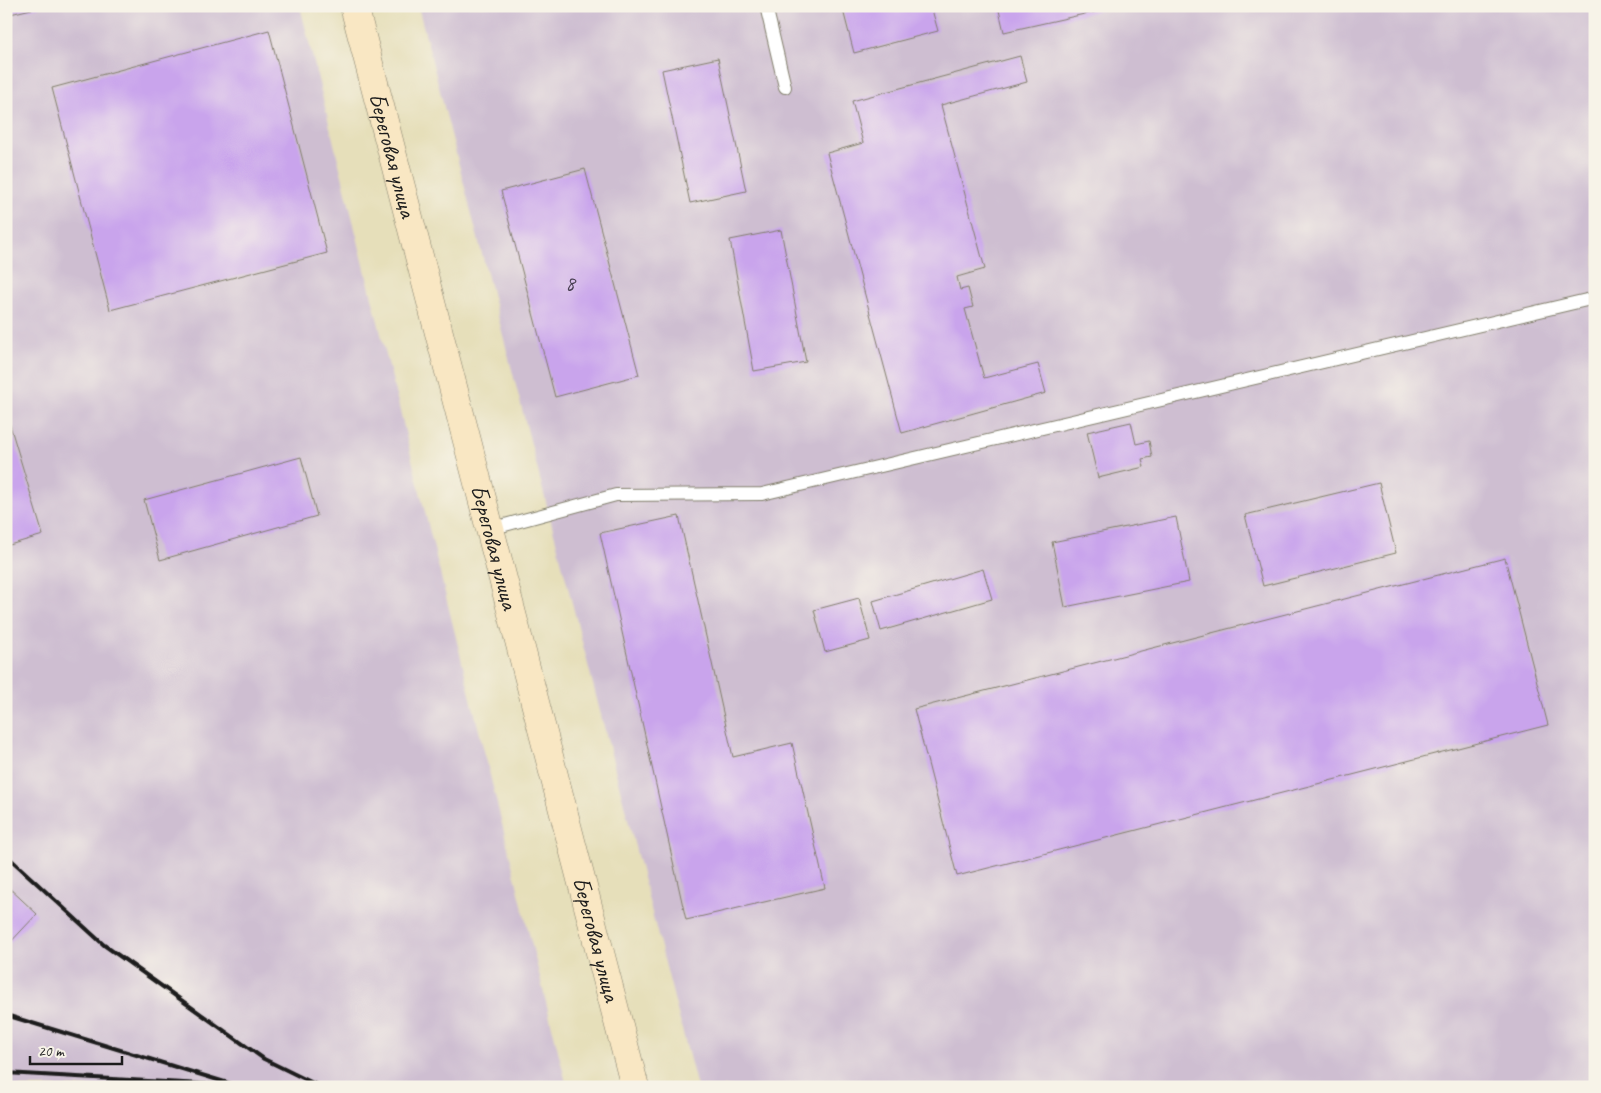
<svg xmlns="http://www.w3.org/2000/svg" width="1601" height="1093" font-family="Caveat,sans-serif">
  <rect width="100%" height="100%" fill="#f7f3e8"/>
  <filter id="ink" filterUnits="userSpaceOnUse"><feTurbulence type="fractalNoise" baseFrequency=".02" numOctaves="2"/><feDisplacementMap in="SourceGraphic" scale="10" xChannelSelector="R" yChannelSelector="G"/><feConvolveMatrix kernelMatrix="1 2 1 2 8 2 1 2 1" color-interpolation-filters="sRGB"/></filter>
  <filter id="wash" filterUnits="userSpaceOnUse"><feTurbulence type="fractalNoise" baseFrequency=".0096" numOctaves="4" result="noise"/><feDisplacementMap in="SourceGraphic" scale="20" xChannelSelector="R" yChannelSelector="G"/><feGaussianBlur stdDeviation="1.12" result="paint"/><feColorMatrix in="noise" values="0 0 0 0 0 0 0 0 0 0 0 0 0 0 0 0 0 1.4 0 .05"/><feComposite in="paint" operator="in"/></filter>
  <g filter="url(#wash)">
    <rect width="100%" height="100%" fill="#e6dfba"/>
    <!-- industrial -->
    <g fill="#cebed1">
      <polygon points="6,6 300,6 567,1087 6,1087"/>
      <polygon points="418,6 1595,6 1595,1087 697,1087"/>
    </g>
    <g id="blocks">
      <!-- building -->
      <g fill="#c9a4ec">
        <polygon points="6,6 40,6 40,7 6,15"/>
        <polygon points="842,6 931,6 938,31 854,53"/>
        <polygon points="998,6 1116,6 1116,7 1004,32"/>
        <polygon points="269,30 327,253 110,310 52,88"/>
        <polygon points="1020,56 1027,82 941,105 985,269 957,277 960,290 968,288 973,307 965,309 984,378 1038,364 1046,393 902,433 827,153 863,143 852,101"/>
        <polygon points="718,58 746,191 690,203 662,70"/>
        <polygon points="585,169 639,375 555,397 501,191"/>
        <polygon points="781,230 806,362 754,371 730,240"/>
        <polygon points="6,412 43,535 6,546"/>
        <polygon points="1131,422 1136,444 1149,441 1152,457 1142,459 1144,467 1098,478 1087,432"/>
        <polygon points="301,457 317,516 160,560 144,500"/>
        <polygon points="1379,483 1396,553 1263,586 1245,515"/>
        <polygon points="679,516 733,757 792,743 825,888 686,920 600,533"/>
        <polygon points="1176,517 1189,582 1065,607 1052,542"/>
        <polygon points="1505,558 1548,725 957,876 914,709"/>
        <polygon points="983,569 992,599 881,631 873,601"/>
        <polygon points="859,598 870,640 825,652 814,610"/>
        <polygon points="6,885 37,914 6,947"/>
      </g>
    </g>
  </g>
  <g filter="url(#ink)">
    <use href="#blocks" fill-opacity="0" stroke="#817e6b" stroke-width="1"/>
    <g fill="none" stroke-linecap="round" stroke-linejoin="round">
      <!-- lane casing -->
      <g stroke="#817e6b" stroke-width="14">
        <g id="lane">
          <polyline points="766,6 785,87"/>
          <polyline points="490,529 616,495 762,494 1595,298"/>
        </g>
      </g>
      <!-- secondary casing -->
      <g stroke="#817e6b" stroke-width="29">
        <g id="secondary">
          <path id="s1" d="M 354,6 L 635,1087"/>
        </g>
      </g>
      <!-- lane -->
      <use href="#lane" stroke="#fff" stroke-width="12"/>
      <!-- secondary -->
      <use href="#secondary" stroke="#f9e7c3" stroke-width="28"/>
      <!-- rail -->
      <g stroke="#1c1c1c" stroke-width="4">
        <polyline points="6,855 104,945 264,1059 321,1087"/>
        <polyline points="6,1015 241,1087"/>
        <polyline points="6,1073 219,1085"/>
      </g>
    </g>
  </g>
  <g text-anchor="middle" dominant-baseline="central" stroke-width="4" stroke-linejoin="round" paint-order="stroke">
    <!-- number labels -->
    <g font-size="21" fill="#473e50">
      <text x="570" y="283">8</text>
    </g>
    <!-- street labels -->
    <g font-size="24" fill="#1c1c1c" stroke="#f7f3e8">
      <text stroke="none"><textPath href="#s1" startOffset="154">Береговая улица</textPath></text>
      <text stroke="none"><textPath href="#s1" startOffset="559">Береговая улица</textPath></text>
      <text stroke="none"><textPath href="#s1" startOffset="964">Береговая улица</textPath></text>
    </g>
  </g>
  <!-- margin -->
  <rect width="1601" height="1093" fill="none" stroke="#f7f3e8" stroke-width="25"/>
  <!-- scale -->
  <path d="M30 1056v8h92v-8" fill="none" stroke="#1c1c1c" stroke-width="2.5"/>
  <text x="38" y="1056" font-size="15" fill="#1c1c1c" stroke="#f7f3e8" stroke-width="4" paint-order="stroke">20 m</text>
</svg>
